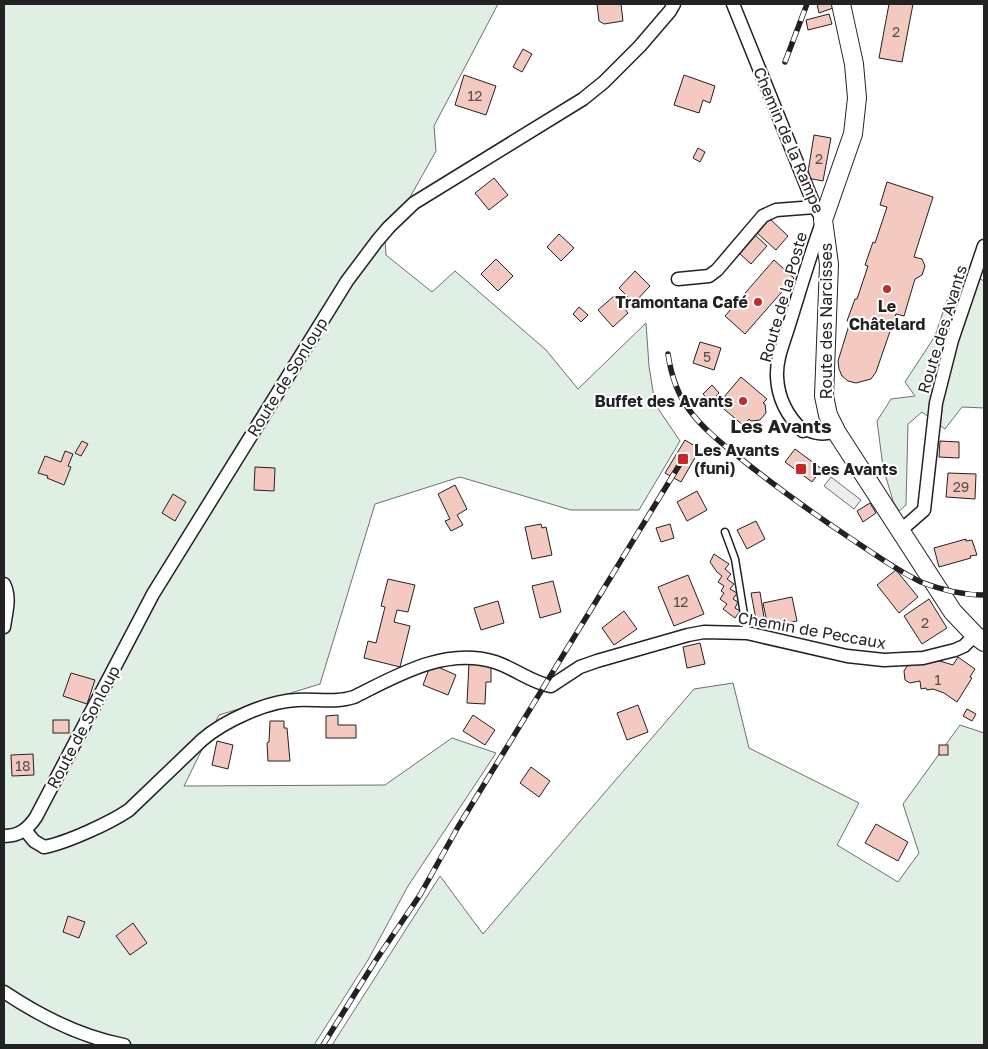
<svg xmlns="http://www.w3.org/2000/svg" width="988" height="1049" font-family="'Golos Text',sans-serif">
  <rect width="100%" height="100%" fill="#fff"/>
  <!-- green -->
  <g fill="#e0efe3" stroke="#6f6f6f">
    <polygon points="4,4 498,4 434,126 436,151 400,215 385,239 386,255 432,292 455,271 546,350 578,389 646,323 649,366 655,404 680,441 639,510 571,510 460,477 375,504 320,684 219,715 184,786 385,785 452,738 496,753 408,886 368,960 314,1045 4,1045"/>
    <polygon points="963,269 984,281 984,408 962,407 945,429 922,412 908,424 906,505 899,511 893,501 883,467 877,421 891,399 915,396 905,382 935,336 954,279"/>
    <polygon points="733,683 749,748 859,803 837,845 898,882 919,853 903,804 960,725 984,733 984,1045 332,1045 440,876 483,934 694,689"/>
  </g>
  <!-- parking -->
  <polygon fill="#ededed" stroke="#6f6f6f" points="831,477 861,500 854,509 824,486"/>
  <!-- building -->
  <g fill="#f3c9c0" stroke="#222">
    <polygon points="597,4 621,4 623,21 604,24 599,21"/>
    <polygon points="817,4 832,4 833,8 819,13"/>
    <polygon points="889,4 913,4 902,62 879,58"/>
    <polygon points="829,14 832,24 808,30 806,20"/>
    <polygon points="523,49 532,54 522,72 513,67"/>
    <polygon points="464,75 496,86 486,115 455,105"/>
    <polygon points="684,75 715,86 710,103 703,100 699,113 674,105"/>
    <polygon points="814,135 831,138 823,181 807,178"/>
    <polygon points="698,148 705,152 700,162 693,158"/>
    <polygon points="494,178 508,195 489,210 475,193"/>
    <polygon points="887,182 933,197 914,257 922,259 925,266 922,275 915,279 904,316 896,314 876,372 871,379 856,383 848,381 842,376 839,369 838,361 850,322 847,321 855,299 857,299 868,266 865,265 873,242 875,243 887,207 880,205"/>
    <polygon points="770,219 788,236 776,250 757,233"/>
    <polygon points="559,234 574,248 561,261 547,247"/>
    <polygon points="754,234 767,246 751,264 738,252"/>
    <polygon points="496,259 513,276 498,291 481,274"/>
    <polygon points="774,260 794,278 745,334 725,316"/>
    <polygon points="635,271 650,286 634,303 619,288"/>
    <polygon points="614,296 628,313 613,327 598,310"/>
    <polygon points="579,307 588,315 581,322 573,314"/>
    <polygon points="700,342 721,348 714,370 693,363"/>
    <polygon points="741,377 767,399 763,403 765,404 766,413 760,420 751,421 749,419 744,426 718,404"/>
    <polygon points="712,385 719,393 710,402 703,394"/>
    <polygon points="685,440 700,449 681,482 665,473"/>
    <polygon points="82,441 88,444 81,456 75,453"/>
    <polygon points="940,441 959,442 959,458 939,457"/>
    <polygon points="795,449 822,469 812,482 785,462"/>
    <polygon points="65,451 73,454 68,466 71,467 64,485 47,478 48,476 38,473 45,456 61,462"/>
    <polygon points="255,467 275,468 274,491 254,490"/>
    <polygon points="948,473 976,474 975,499 946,497"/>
    <polygon points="455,485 467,509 457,515 463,525 451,531 445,521 450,519 438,494"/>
    <polygon points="697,491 707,510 687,521 677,502"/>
    <polygon points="173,494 186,502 175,521 162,513"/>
    <polygon points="870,503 876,513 863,522 857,511"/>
    <polygon points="756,521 765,539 747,549 737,530"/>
    <polygon points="541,524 542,528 546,527 552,555 532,559 525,527"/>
    <polygon points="670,524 674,538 661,542 656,528"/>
    <polygon points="966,539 966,541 972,540 977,555 970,556 971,558 939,567 934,548"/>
    <polygon points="714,554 729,564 725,569 731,574 727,579 734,584 730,589 737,593 733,599 738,602 735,608 740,611 735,618 723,609 727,604 720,599 724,593 721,591 724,586 718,582 722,576 717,572 710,562"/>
    <polygon points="896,570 918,597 899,613 877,585"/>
    <polygon points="688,575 704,614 674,626 658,587"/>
    <polygon points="388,579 415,585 408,612 397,610 394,622 410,626 400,667 364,658 368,641 376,643 385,607 381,606"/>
    <polygon points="553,581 561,612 540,618 532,586"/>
    <polygon points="760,592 765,624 757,625 751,593"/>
    <polygon points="792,597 797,621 768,627 763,603"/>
    <polygon points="929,599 947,628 922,644 904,616"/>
    <polygon points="498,601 504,623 481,630 474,608"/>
    <polygon points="624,611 637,629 614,645 602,628"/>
    <polygon points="700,643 705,664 687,668 683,647"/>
    <polygon points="958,657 975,669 970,677 972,678 957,702 944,693 933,689 927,690 926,688 921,689 920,681 910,683 905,680 904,671 907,666 940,661 953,665"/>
    <polygon points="469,663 491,666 491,682 486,682 485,704 467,703"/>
    <polygon points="431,664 456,675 448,695 423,685"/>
    <polygon points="71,673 95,680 87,704 63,696"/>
    <polygon points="638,705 648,732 627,740 617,713"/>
    <polygon points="967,709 976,714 972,721 963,716"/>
    <polygon points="338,715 338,725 356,725 356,738 326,738 326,716"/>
    <polygon points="473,715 495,730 485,745 463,731"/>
    <rect x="53" y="720" width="16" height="13"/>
    <polygon points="270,721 284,721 284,728 287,728 290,761 268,761 267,743 269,742"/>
    <polygon points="217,741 233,745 228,769 212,765"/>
    <rect x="939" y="745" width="9" height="10"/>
    <polygon points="33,754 34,775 12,776 11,755"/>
    <polygon points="531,767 550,781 539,797 520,783"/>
    <polygon points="876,824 908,842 898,861 865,843"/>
    <polygon points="68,916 85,922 79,938 63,932"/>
    <polygon points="133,923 147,943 130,955 116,936"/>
  </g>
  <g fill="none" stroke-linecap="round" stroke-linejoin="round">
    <!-- lane casing -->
    <g stroke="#222" stroke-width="9">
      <g id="lane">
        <path d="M 803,431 C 815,437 824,438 837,434"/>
        <polyline points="725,532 735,559 747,633"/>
      </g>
    </g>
    <!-- street casing -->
    <g stroke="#222" stroke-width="15">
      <g id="street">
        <path d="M 733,4 L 815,207 L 823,220 C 810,255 800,290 789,325 C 784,342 776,359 777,377 C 778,398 788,417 803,431"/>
        <polyline points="678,279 709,276 717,270 763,216 776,210 815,207"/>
        <polyline points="900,531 924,510 936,403 952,340 984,246"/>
        <path d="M 4,584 C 11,598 6,612 4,627"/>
        <path d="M 25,830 L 34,841 L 44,847 C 66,843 110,823 129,810 L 202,740 C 224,721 267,701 297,700 C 316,699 336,703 354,697 C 398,675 445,647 495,662 C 514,668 532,683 551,686 L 580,667 L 597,661 L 688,635 L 704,632 L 747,633 L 847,656 L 884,660 L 923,658 L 955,650 L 964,646 L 975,635"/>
        <path d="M 4,836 C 19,836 28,829 36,817 L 153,594 L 347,281 L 377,241 L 389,227 L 414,203 L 583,99 L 604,82 L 640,46 L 670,11 L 674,4"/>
        <path d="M 4,992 C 40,1016 81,1037 124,1045"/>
      </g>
    </g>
    <!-- secondary casing -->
    <g stroke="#222" stroke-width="20">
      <polyline id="secondary" points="841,4 854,64 857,98 853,134 823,220 829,264 824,396 828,415 837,433 953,612 975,635 984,642"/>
    </g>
    <!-- lane -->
    <use href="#lane" stroke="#fff" stroke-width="6"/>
    <!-- street -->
    <use href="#street" stroke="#fff" stroke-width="12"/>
    <!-- secondary -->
    <use href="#secondary" stroke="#fff" stroke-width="18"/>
    <!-- rail casing -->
    <g stroke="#222" stroke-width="5.5">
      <g id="rail">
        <polyline points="785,62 807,4"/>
        <path d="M 668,354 C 671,375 677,394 690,411 C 705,431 725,446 745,462 C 779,489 814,514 850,538 C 873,553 896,570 921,582 C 942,590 962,595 984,595"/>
        <polyline points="323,1045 374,963 420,895 458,827 683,459"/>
      </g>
    </g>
    <!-- rail -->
    <use href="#rail" stroke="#fff" stroke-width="4" stroke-dasharray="11" stroke-linecap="butt"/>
  </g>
  <!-- markers -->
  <g fill="#c62828" stroke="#fff" stroke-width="2">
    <circle cx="887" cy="289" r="5"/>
    <circle cx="758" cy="302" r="5"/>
    <circle cx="743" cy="401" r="5"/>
    <rect x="677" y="453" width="12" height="12" rx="2.5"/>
    <rect x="795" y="463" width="12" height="12" rx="2.5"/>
  </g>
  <g text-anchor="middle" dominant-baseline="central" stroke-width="4" stroke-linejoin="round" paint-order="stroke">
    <!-- number labels -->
    <g font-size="14" fill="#564c4a">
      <text x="896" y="31">2</text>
      <text x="475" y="95">12</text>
      <text x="819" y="158">2</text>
      <text x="707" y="356">5</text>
      <text x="961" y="486">29</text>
      <text x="681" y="601">12</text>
      <text x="925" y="622">2</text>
      <text x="938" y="679">1</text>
      <text x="23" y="765">18</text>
    </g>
    <!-- street labels -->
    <g font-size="16" fill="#222" stroke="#fff">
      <text transform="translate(789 140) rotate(67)">Chemin de la Rampe</text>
      <text transform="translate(783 297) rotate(-74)">Route de la Poste</text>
      <text transform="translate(826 321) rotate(-90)">Route des Narcisses</text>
      <text transform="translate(942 329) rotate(-73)">Route des Avants</text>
      <text transform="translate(287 377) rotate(-58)">Route de Sonloup</text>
      <text transform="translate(812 630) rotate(10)">Chemin de Peccaux</text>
      <text transform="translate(83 727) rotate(-62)">Route de Sonloup</text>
    </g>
    <!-- poi labels -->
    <g font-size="16" font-weight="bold" fill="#222" stroke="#fff" text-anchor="end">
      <text x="748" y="302">Tramontana Café</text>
      <text x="887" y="306" text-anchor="middle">Le<tspan x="887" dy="18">Châtelard</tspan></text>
      <text x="733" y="401">Buffet des Avants</text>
      <text x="694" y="450" text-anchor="start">Les Avants<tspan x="694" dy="18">(funi)</tspan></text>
      <text x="812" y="469" text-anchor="start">Les Avants</text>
    </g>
    <!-- quarter labels -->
    <g font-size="19" font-weight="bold" fill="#222" stroke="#fff">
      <text x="781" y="425">Les Avants</text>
    </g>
  </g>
  <!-- border -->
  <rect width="988" height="1049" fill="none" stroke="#222222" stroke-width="10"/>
</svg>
